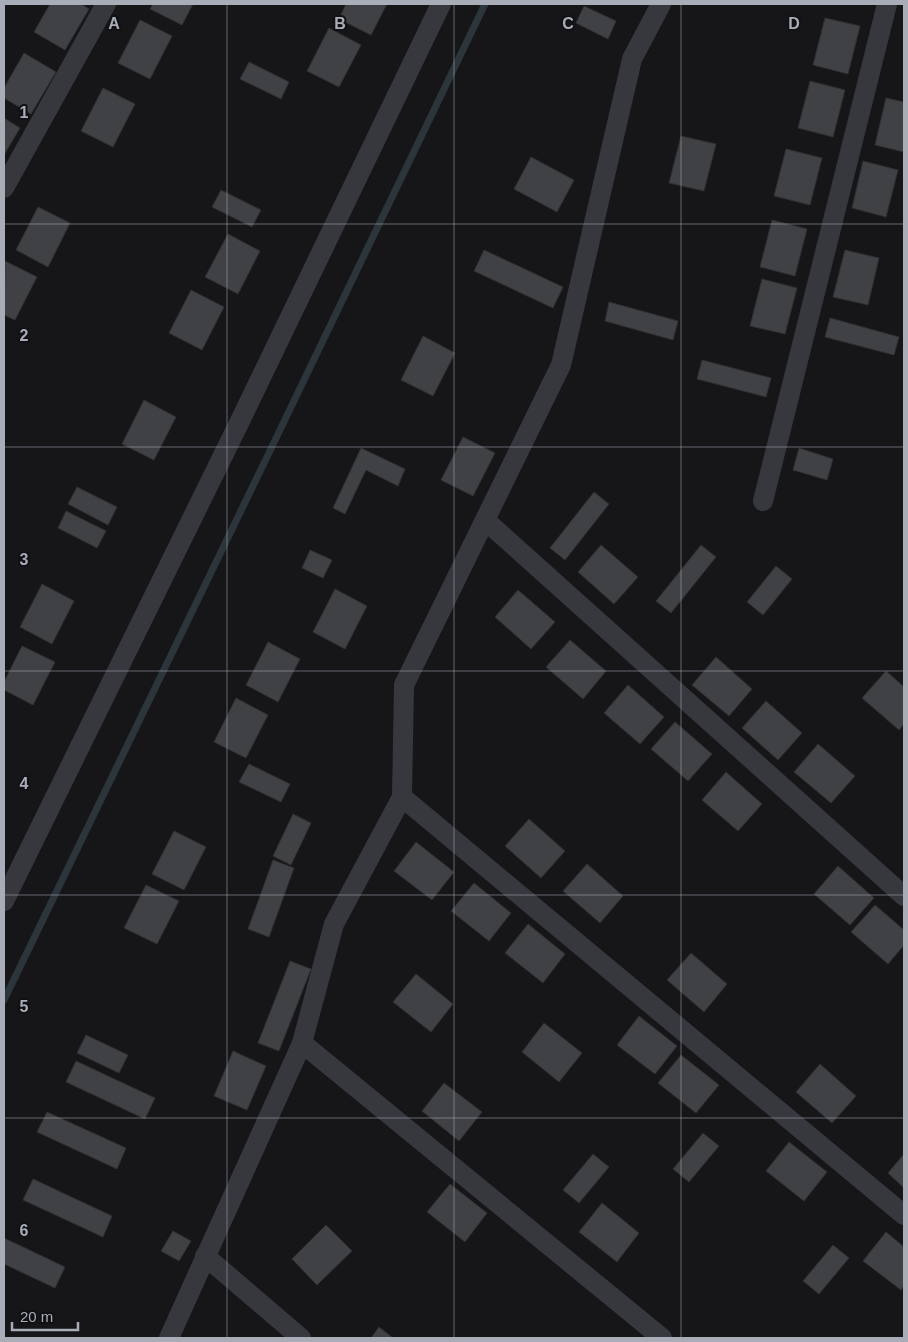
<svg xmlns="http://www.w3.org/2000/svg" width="908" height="1342" font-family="Arial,sans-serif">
  <rect width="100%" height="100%" fill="#161618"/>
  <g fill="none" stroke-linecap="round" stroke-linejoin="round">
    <!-- stream -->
    <polyline stroke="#2c353c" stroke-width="7" points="4,1000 266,459 485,4"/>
  </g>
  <!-- building -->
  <g fill="#404145" stroke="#303034">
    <polygon points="50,4 81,4 89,9 65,50 34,32"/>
    <polygon points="153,4 193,4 182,25 150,9"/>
    <polygon points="346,4 387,4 371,35 339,19"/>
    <polygon points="584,6 616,21 608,39 576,23"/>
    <polygon points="825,18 860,26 848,74 813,65"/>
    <polygon points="140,20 172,36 150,79 118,63"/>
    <polygon points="329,28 361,45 339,87 307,71"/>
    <polygon points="24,53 56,72 31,114 4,98 4,88"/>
    <polygon points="249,62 289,82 281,99 240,79"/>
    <polygon points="810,81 845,90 833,137 798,128"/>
    <polygon points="103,88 135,104 113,147 81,131"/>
    <polygon points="886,98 904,102 904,152 875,145"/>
    <polygon points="4,118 20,128 4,155"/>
    <polygon points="681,136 716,144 704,191 669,183"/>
    <polygon points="786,149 822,158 810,205 774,196"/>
    <polygon points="531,157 574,180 557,212 514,189"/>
    <polygon points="863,161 898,170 886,217 852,208"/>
    <polygon points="221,190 261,210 252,227 212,207"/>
    <polygon points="38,207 70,223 48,267 16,250"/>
    <polygon points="772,220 807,229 795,276 760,267"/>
    <polygon points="228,234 260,251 238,294 205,277"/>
    <polygon points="484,250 563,287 553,308 474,271"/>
    <polygon points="845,250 879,258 868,305 833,297"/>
    <polygon points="5,261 37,277 15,320 4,315"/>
    <polygon points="762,279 797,288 785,334 750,326"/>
    <polygon points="191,290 224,307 202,350 169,333"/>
    <polygon points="609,302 678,321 673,340 605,321"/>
    <polygon points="830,318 899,337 894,355 825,337"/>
    <polygon points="423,336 455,353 433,396 401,380"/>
    <polygon points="702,360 771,378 766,397 697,379"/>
    <polygon points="144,400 176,417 154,460 122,444"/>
    <polygon points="463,437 495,453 473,496 441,480"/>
    <polygon points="361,448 405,469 398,486 366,470 345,514 333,508"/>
    <polygon points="799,448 833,459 827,480 793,470"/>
    <polygon points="77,487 117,507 108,525 68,504"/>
    <polygon points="594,492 609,504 565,560 550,548"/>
    <polygon points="66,511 106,531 97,548 58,528"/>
    <polygon points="601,545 638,577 614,604 578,572"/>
    <polygon points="701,545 716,557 671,613 656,601"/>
    <polygon points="310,550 332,560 323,578 302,568"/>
    <polygon points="776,566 792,579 763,615 747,602"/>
    <polygon points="42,584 74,601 52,644 20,627"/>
    <polygon points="335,589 367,606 345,649 313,632"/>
    <polygon points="518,590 555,622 531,649 495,617"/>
    <polygon points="570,640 606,671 583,699 546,667"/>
    <polygon points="268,642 300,659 278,702 246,685"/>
    <polygon points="22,646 55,662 33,705 4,690 4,682"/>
    <polygon points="716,657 752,689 729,716 692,685"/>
    <polygon points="886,671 904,687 904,724 899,730 862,698"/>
    <polygon points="628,685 664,717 640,744 604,713"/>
    <polygon points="236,698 268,715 246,758 214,742"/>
    <polygon points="766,701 802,733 778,760 742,728"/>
    <polygon points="675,722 712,754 688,781 651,749"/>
    <polygon points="818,744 855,776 831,803 794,772"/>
    <polygon points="249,764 290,784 281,802 239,782"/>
    <polygon points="726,772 762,804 738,831 702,800"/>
    <polygon points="293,814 311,823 291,865 273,856"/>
    <polygon points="529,819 565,851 541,878 505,846"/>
    <polygon points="174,831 206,847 184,890 152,874"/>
    <polygon points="416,842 454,872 432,900 394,871"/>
    <polygon points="273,860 294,868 269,937 248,929"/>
    <polygon points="587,864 623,896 600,923 563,891"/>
    <polygon points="838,866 874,898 850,925 814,894"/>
    <polygon points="474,883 511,913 489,941 451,911"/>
    <polygon points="146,885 179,901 157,944 124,928"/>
    <polygon points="875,905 904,930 904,945 888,964 851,932"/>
    <polygon points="528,924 565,954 543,983 505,953"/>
    <polygon points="691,953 727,984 704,1012 667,980"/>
    <polygon points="290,961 311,969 279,1051 258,1043"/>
    <polygon points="416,974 453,1004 431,1032 393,1002"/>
    <polygon points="639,1016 677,1046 655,1074 617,1045"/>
    <polygon points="544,1023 582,1053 559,1082 522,1052"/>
    <polygon points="86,1035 128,1055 119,1073 77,1053"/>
    <polygon points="233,1051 266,1066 247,1110 214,1096"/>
    <polygon points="681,1055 719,1085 696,1113 658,1083"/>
    <polygon points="76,1061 155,1098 145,1119 66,1082"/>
    <polygon points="820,1064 856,1096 832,1123 796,1092"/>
    <polygon points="444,1083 482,1112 459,1141 422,1111"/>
    <polygon points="47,1112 126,1148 117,1169 37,1132"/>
    <polygon points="703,1133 719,1146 689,1182 673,1169"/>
    <polygon points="789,1142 827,1172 804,1201 766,1171"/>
    <polygon points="593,1154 609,1167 579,1203 563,1190"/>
    <polygon points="904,1154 904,1188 888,1173"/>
    <polygon points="33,1179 112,1216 103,1237 23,1200"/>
    <polygon points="450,1184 487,1213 465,1242 427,1212"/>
    <polygon points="602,1203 639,1233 617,1262 579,1232"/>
    <polygon points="326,1225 352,1251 317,1285 292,1259"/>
    <polygon points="173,1231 191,1241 179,1261 161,1251"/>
    <polygon points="886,1232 904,1247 904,1286 901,1290 863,1261"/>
    <polygon points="4,1238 65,1267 55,1288 4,1264"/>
    <polygon points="833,1245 849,1258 819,1294 803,1281"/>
    <polygon points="379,1327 393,1338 371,1338"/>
  </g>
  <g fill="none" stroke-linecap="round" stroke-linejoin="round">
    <!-- street -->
    <g stroke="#37383d" stroke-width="20">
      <polyline points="4,188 106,4"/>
      <polyline points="763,501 887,4"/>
      <polyline points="485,520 904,896"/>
      <polyline points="402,797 904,1215"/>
      <polyline points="4,901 240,421 441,4"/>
      <polyline points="302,1043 662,1338"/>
      <polyline points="205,1256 301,1338"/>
      <polyline points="169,1338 302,1043 334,924 402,797 404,685 561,365 632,59 661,4"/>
    </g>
  </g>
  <!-- grid -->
  <path fill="none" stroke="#a8adb8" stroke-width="1" stroke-opacity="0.55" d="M 227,4 L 227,1338M 454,4 L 454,1338M 681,4 L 681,1338M 4,224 L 904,224M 4,447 L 904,447M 4,671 L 904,671M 4,895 L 904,895M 4,1118 L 904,1118"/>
  <g font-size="16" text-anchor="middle" font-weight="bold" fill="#a8adb8" stroke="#111113" stroke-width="4" stroke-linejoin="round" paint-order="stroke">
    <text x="114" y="29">A</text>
    <text x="340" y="29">B</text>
    <text x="568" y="29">C</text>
    <text x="794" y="29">D</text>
    <text x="24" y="118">1</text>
    <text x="24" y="341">2</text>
    <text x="24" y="565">3</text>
    <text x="24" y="789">4</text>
    <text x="24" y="1012">5</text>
    <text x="24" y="1236">6</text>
  </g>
  <!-- border -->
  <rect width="908" height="1342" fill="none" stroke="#a8adb8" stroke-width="10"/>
  <!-- scale -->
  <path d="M12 1322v8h66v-8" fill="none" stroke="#a8adb8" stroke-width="2.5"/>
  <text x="20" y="1322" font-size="15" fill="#a8adb8" stroke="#111113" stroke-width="4" paint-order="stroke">20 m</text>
</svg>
